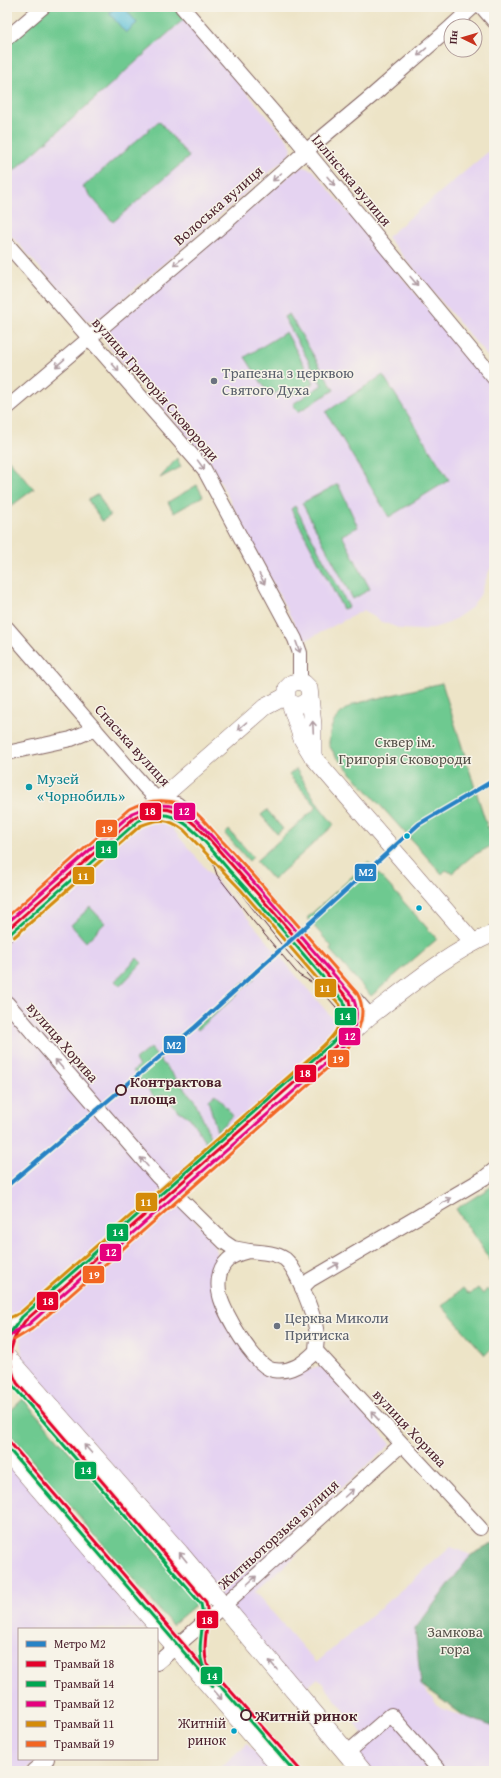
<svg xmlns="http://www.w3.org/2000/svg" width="501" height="1778" font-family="'Gentium Book Plus',serif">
  <rect width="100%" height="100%" fill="#f7f3e8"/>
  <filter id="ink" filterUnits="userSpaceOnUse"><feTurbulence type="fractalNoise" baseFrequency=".025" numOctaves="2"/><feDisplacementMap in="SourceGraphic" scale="8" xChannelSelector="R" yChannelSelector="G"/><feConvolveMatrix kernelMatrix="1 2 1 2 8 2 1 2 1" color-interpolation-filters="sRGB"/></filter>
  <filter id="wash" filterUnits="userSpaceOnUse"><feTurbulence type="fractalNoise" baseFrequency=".012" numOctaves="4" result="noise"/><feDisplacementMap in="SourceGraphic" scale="16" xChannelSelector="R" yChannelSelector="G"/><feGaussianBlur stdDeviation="0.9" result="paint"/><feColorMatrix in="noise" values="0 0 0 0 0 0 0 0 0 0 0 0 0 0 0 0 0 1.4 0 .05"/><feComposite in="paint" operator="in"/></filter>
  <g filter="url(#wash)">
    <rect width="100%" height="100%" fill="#ede4c7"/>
    <!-- built -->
    <g fill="#e5d3f1">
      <polygon points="184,19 289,142 292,148 291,151 287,157 102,317 94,322 87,321 7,231 7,177"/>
      <polygon points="494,147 494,364 387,237"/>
      <polygon points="303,167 313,170 494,388 494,564 490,569 480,595 471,608 449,623 433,628 419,630 401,629 380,621 364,610 308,639 302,639 211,464 106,344 105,341 109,330 296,170"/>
      <polygon points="155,816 164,819 338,1025 340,1031 338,1038 7,1323 7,937 145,819"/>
      <polygon points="173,1195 206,1233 212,1243 217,1252 217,1275 259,1369 268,1376 281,1379 296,1376 315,1367 321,1367 327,1371 391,1444 285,1539 298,1554 255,1592 316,1663 451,1547 471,1555 415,1629 421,1685 440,1708 494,1727 494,1771 372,1771 352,1747 363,1734 318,1678 298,1695 190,1558 22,1359 21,1330"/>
      <polygon points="7,1462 153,1629 19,1629 19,1759 39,1759 25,1771 7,1771"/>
      <polygon points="247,1743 272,1771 217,1771"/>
    </g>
    <!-- green -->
    <g fill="#6ec990" stroke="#5c745e">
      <polygon points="47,7 174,7 184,19 7,177 7,42"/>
      <polygon points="159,121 189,157 113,222 83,187"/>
      <polygon points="289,314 334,390 298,412 293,404 322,385 284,317"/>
      <polygon points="286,332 314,383 287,397 283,389 270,396 245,357"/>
      <polygon points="383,375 449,480 389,517 326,412"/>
      <polygon points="7,458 34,489 7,509"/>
      <polygon points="177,458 181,467 160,478"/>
      <polygon points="338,484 358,527 342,535 370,589 353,599 302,503"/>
      <polygon points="197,485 203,496 174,513 168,502"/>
      <polygon points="98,494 110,516 102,521 88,500"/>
      <polygon points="295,506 349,607 343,609 291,509"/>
      <path d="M 442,683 L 493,845 L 472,856 L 452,873 L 446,870 L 442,874 L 335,755 L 329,745 C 329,724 336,714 354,704 Z"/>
      <polygon points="296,769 319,806 334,825 273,880 256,861 317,807 289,775"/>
      <polygon points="267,810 283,829 277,834 261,815"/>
      <polygon points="229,830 253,857 249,861 225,834"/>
      <polygon points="368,862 437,939 371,996 330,950 332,947 307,918"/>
      <polygon points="90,907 105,923 86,942 71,925"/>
      <polygon points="137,958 142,963 120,986 115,981"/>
      <polygon points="252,975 255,978 198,1030 195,1027"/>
      <polygon points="150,1048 195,1101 211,1138 206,1143 190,1118 176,1109 164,1094 157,1100 133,1071 139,1066 135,1060"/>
      <polygon points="215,1094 233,1116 217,1131 208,1100"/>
      <polygon points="494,1185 494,1266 456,1209"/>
      <polygon points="463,1288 469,1295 478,1288 483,1294 487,1289 494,1296 494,1346 485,1355 442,1306"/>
      <polygon points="23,1399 200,1601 172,1625 7,1431 7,1414"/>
    </g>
    <!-- forest -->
    <polygon fill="#5aad7a" stroke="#526652" points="494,1543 494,1727 464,1716 421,1685 415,1629 471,1555"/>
    <!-- water -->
    <polygon fill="#5bc1d9" stroke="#527082" points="116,7 124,7 137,23 126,33 109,13"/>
  </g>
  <g filter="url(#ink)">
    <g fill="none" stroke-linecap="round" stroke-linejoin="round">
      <!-- minor casing -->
      <g stroke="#836462" stroke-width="16">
        <g id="minor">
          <polyline points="182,7 294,136 494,378"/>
          <polyline points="482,7 494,21"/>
          <polyline points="452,26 473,7"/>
          <polyline points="7,38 43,7"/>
          <polyline points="7,244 204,469 295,639 300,653 300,681"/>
          <polyline points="7,408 224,224 306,151 373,95 451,27"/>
          <polyline points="7,628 144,786 158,800 177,804 213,840 251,880 370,1016"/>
          <polyline points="7,753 71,739 95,729"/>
          <polyline points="7,1003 157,1176 224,1242 233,1248 249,1251"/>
          <path d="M 249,1251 C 260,1252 275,1252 285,1259 C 297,1269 316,1319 317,1336 C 317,1341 316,1346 316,1351 C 304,1363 291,1373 273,1370 C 255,1367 224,1313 220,1296 C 217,1285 218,1269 227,1261 C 232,1255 241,1253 249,1251 Z"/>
          <polyline points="302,1288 310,1280 484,1178 494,1170"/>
          <polyline points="316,1351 480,1528"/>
          <polyline points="157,1663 223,1606 401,1445"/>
          <polyline points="347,1753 391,1715 440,1771"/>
          <polyline points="33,1771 47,1759"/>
        </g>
      </g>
      <!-- tertiary casing -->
      <g stroke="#836462" stroke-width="18">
        <g id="tertiary">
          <path d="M 310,696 C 305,706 295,708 287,700 L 287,688 L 292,683 L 300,681 L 304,683 L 309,688 L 313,725 L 313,757"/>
          <polyline points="290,703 302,739 313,757 473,942"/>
          <polyline points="7,933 265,707 286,696"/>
          <path d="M 7,1335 L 370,1016 C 409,986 448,953 494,933"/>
        </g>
      </g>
      <!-- secondary casing -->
      <g stroke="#836462" stroke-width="20">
        <g id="secondary">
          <polyline points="7,1358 179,1553 362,1771"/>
          <polyline points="7,1451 284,1771"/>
        </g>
      </g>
      <!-- minor -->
      <use href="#minor" stroke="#fff" stroke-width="14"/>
      <!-- tertiary -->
      <use href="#tertiary" stroke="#fff" stroke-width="17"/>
      <!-- secondary -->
      <use href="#secondary" stroke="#fff" stroke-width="19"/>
      <!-- tram -->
      <g stroke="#4a1f2b" stroke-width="1">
        <polyline points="210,842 212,847 213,859 285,949 343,1015 344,1032 341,1040"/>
        <polyline points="213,863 217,875 253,921 299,975 311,982"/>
      </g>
      <!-- tram-1 casing -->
      <g stroke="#f7f3e8" stroke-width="6">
        <g id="tram-1">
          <path d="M 7,930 L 135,817 C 146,812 161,806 173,811 C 197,820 214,846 231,864 C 271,909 310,954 349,1000 C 353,1019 349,1030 337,1045 L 25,1321 C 10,1340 5,1361 17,1383 L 206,1602 C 211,1623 201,1643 207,1664 L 301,1771"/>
          <polyline points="7,1439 217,1683"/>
        </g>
      </g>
      <!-- tram-2 casing -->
      <g stroke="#f7f3e8" stroke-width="6">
        <g id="tram-2">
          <path d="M 7,1343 L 11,1332 L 22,1317 L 333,1042 C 344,1029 348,1019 344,1002 C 306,957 268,912 228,869 C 212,851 195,826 173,817 C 161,812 148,816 138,821 L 10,934"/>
          <path d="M 7,1373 L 13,1386 L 201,1604 C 207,1625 195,1645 203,1666 L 294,1771"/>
          <polyline points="7,1447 213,1686"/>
        </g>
      </g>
      <!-- tram-3 casing -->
      <g stroke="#f7f3e8" stroke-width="6">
        <path id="tram-3" d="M 7,923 L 132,813 C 148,806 166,801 182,810 C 199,819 212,838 226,852 C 270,899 311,948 353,997 C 362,1019 352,1038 336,1054 L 28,1325 L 17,1330 L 10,1336"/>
      </g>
      <!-- tram-4 casing -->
      <g stroke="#f7f3e8" stroke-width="6">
        <path id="tram-4" d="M 7,1319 L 20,1313 L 311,1057 C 328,1041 345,1030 340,1005 L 241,890 L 184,830 C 168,818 159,818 140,826 L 14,937"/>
      </g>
      <!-- tram-5 casing -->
      <g stroke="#f7f3e8" stroke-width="6">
        <path id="tram-5" d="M 7,917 L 129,809 C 146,800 163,798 182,804 C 198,810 212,831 224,843 C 270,892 313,943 357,993 C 370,1016 355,1041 340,1057 L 32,1329 L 14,1340"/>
      </g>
      <!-- tram-1 -->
      <use href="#tram-1" stroke="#e4002b" stroke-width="3"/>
      <!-- tram-2 -->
      <use href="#tram-2" stroke="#00a651" stroke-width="3"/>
      <!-- tram-3 -->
      <use href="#tram-3" stroke="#e5007d" stroke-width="3"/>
      <!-- tram-4 -->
      <use href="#tram-4" stroke="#d48b09" stroke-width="3"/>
      <!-- tram-5 -->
      <use href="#tram-5" stroke="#f26522" stroke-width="3"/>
      <!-- metro-1 casing -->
      <g stroke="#f7f3e8" stroke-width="7">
        <polyline id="metro-1" points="7,1186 195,1027 419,824 494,780"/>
      </g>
      <!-- metro-1 -->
      <use href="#metro-1" stroke="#2782c5" stroke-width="4"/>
    </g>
    <!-- one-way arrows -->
    <defs><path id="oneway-shaft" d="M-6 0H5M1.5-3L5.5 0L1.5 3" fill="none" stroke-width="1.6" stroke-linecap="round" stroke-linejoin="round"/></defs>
    <g stroke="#ae9aa0">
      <use href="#oneway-shaft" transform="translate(422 52) rotate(139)"/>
      <use href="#oneway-shaft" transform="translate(277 177) rotate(138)"/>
      <use href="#oneway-shaft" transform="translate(331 181) rotate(50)"/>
      <use href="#oneway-shaft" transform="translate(178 262) rotate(140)"/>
      <use href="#oneway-shaft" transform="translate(414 281) rotate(50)"/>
      <use href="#oneway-shaft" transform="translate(60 363) rotate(139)"/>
      <use href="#oneway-shaft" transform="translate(115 367) rotate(49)"/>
      <use href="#oneway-shaft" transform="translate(201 465) rotate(54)"/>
      <use href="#oneway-shaft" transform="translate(262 579) rotate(62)"/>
      <use href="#oneway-shaft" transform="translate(298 647) rotate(70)"/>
      <use href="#oneway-shaft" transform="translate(242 726) rotate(139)"/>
      <use href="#oneway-shaft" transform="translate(313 727) rotate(-93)"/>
      <use href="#oneway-shaft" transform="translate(59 1064) rotate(-131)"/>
      <use href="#oneway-shaft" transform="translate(144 1162) rotate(-131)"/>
      <use href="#oneway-shaft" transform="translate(446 1201) rotate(-30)"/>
      <use href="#oneway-shaft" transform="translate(334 1266) rotate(-30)"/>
      <use href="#oneway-shaft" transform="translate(375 1416) rotate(-133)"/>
      <use href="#oneway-shaft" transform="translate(88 1449) rotate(-132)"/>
      <use href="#oneway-shaft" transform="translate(349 1493) rotate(-42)"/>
      <use href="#oneway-shaft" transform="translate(183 1557) rotate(-129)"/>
      <use href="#oneway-shaft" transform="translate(252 1580) rotate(-42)"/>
      <use href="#oneway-shaft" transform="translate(273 1665) rotate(-130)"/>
      <use href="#oneway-shaft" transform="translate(218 1695) rotate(49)"/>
    </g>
  </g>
  <!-- markers -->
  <g fill="#6b7280" stroke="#f7f3e8" stroke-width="1.5">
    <circle cx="214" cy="381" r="4"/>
    <circle cx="277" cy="1326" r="4"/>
  </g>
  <circle fill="#0f9aa8" stroke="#f7f3e8" stroke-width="1.5" cx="29" cy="787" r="4"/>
  <g fill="#04a2c6" stroke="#f7f3e8" stroke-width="1.5">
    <circle cx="407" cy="836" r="3.5"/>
    <circle cx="419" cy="908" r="3.5"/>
    <circle cx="234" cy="1731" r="3.5"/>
  </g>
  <g fill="#f7f3e8" stroke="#4a1f2b" stroke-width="2">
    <circle cx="121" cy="1090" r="5"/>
    <circle cx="246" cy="1715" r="5"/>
  </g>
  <g text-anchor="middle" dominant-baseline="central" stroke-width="3" stroke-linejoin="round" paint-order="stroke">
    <!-- bus labels -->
    <g font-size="14" fill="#4a1f2b" stroke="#f7f3e8" text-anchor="end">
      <text x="226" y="1723">Житнiй<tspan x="226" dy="17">ринок</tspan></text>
    </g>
    <!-- street labels -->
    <g font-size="15" fill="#4a1f2b" stroke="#f7f3e8">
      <text transform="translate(352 180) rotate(50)">Іллінська вулиця</text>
      <text transform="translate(218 205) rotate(-41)">Волоська вулиця</text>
      <text transform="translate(156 389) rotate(49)">вулиця Григорія Сковороди</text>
      <text transform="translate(133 745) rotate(48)">Спаська вулиця</text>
      <text transform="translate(63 1042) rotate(49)">вулиця Хорива</text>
      <text transform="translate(410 1428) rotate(47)">вулиця Хорива</text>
      <text transform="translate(278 1534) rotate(-42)">Житньоторзька вулиця</text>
    </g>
    <!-- worship labels -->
    <g font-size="15" fill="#5b616d" stroke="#f7f3e8" text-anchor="start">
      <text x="222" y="372">Трапезна з церквою<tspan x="222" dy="17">Святого Духа</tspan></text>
      <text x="285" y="1317">Церква Миколи<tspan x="285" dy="17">Притиска</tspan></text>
    </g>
    <!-- park labels -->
    <g font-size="15" fill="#555249" stroke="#f7f3e8">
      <text x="405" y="741">Сквер ім.<tspan x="405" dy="17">Григорія Сковороди</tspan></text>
      <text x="455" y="1631">Замкова<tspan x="455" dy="17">гора</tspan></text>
    </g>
    <!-- culture labels -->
    <g font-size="15" fill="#0d838f" stroke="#f7f3e8" text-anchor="start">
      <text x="37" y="778">Музей<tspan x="37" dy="17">«Чорнобиль»</tspan></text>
    </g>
    <!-- stop labels -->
    <g font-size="15" font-weight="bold" fill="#4a1f2b" stroke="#f7f3e8" text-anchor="start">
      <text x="130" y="1081">Контрактова<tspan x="130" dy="17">площа</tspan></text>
      <text x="255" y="1715">Житній ринок</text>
    </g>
  </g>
  <g stroke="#f7f3e8" stroke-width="1.5">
    <rect x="139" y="802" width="23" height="19" rx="4" fill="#e4002b"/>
    <rect x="173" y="802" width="23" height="19" rx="4" fill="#e5007d"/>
    <rect x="95" y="819" width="23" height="19" rx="4" fill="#f26522"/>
    <rect x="95" y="840" width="23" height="19" rx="4" fill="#00a651"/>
    <rect x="354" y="863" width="23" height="19" rx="4" fill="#2782c5"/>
    <rect x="72" y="866" width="23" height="19" rx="4" fill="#d48b09"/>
    <rect x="314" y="978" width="23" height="20" rx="4" fill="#d48b09"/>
    <rect x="334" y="1007" width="23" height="19" rx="4" fill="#00a651"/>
    <rect x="338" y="1027" width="23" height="19" rx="4" fill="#e5007d"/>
    <rect x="163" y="1035" width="23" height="19" rx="4" fill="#2782c5"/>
    <rect x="327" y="1049" width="23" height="19" rx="4" fill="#f26522"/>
    <rect x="294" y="1064" width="23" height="19" rx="4" fill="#e4002b"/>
    <rect x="135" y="1192" width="23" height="20" rx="4" fill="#d48b09"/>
    <rect x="106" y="1223" width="23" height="19" rx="4" fill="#00a651"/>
    <rect x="99" y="1243" width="23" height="19" rx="4" fill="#e5007d"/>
    <rect x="82" y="1265" width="23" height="19" rx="4" fill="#f26522"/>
    <rect x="36" y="1291" width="23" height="20" rx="4" fill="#e4002b"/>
    <rect x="74" y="1461" width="23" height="19" rx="4" fill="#00a651"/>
    <rect x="196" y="1610" width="23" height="19" rx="4" fill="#e4002b"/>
    <rect x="200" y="1666" width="23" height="19" rx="4" fill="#00a651"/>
  </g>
  <g font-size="11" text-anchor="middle" font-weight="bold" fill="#fff">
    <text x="150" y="815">18</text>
    <text x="184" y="815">12</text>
    <text x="107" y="833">19</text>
    <text x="106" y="853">14</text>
    <text x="366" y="876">M2</text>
    <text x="83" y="880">11</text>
    <text x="325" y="992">11</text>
    <text x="345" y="1020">14</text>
    <text x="350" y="1040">12</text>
    <text x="174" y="1049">M2</text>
    <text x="338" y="1063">19</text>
    <text x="305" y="1077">18</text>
    <text x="146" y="1206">11</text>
    <text x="118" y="1236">14</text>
    <text x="111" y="1256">12</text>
    <text x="94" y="1279">19</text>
    <text x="48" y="1305">18</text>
    <text x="86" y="1474">14</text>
    <text x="207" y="1624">18</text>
    <text x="212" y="1680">14</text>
  </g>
  <!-- margin -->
  <rect width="501" height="1778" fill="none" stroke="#f7f3e8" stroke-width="24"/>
  <!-- legend -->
  <rect x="18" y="1628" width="140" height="132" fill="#f7f3e8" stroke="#b29e9c"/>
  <rect x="26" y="1641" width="20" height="6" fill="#2782c5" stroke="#b29e9c"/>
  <text x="54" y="1648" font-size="12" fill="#4a1f2b">Метро M2</text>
  <rect x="26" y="1661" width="20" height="6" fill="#e4002b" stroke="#b29e9c"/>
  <text x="54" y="1668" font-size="12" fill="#4a1f2b">Трамвай 18</text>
  <rect x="26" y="1681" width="20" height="6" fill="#00a651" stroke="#b29e9c"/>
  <text x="54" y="1688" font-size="12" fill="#4a1f2b">Трамвай 14</text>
  <rect x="26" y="1701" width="20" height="6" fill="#e5007d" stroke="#b29e9c"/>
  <text x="54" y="1708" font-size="12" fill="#4a1f2b">Трамвай 12</text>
  <rect x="26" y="1721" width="20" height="6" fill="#d48b09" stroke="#b29e9c"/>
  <text x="54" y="1728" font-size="12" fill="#4a1f2b">Трамвай 11</text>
  <rect x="26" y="1741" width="20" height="6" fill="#f26522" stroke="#b29e9c"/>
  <text x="54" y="1748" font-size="12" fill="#4a1f2b">Трамвай 19</text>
  <!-- north arrow -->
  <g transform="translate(463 38) rotate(275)"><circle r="19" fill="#f7f3e8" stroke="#b29e9c"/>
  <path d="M0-3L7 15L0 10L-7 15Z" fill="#c8321e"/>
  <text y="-6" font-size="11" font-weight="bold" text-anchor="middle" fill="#4a1f2b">Пн</text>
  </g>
</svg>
